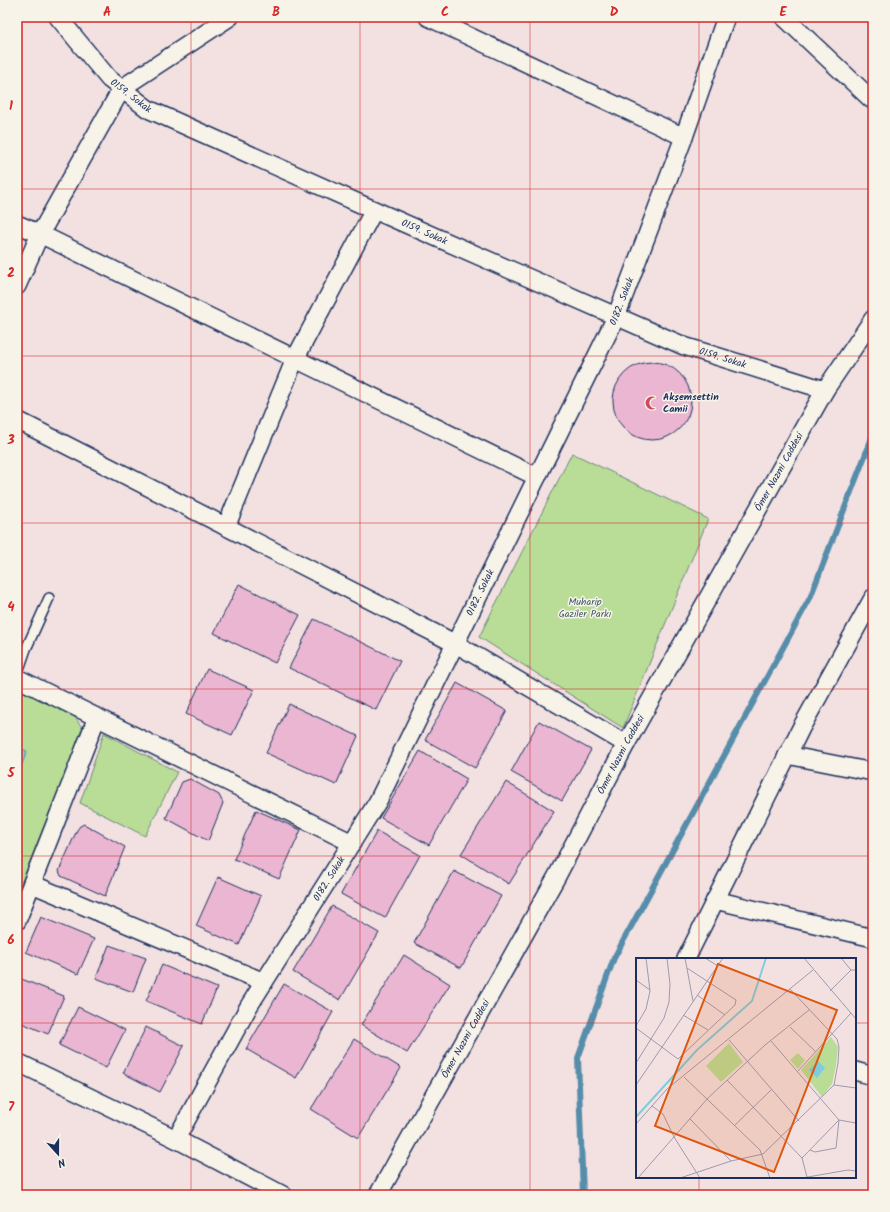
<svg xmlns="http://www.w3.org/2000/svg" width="890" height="1212" font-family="Kalam,sans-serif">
  <rect width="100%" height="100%" fill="#f3e1e1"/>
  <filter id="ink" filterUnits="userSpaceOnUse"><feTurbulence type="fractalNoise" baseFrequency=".025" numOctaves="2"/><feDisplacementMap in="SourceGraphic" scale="8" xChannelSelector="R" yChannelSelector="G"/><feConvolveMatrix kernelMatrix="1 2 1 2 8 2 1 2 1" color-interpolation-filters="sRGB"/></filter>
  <g filter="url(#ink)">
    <!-- green -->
    <g fill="#b9dd97" stroke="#6a867a">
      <polygon points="572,453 708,519 623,728 479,637"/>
      <polygon points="17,687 74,716 83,729 17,894"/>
      <polygon points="104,733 177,772 145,836 80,803"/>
    </g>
    <!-- water -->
    <polygon fill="#7fccde" stroke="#578dab" points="17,747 27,751 17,778"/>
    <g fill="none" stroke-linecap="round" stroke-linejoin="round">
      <!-- stream -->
      <polyline stroke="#578dab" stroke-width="6" points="583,1195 578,1058 614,958 810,598 873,435"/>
    </g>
    <!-- building -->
    <g fill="#eab6d2" stroke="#1b2f5e">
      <circle cx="652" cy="401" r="39"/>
      <polygon points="239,584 300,615 275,663 214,633"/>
      <polygon points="314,619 400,661 376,710 289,668"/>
      <polygon points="207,669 254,690 232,735 186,714"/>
      <polygon points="457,683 507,711 475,768 425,740"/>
      <polygon points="289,704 358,736 336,785 266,753"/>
      <polygon points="539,721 591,750 562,801 511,772"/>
      <polygon points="420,751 467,779 429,845 381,818"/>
      <polygon points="190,779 219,795 223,803 208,841 166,818 182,782"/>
      <polygon points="506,782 554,811 509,884 461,854"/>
      <polygon points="256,810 301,830 279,879 234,859"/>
      <polygon points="84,824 125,847 105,896 61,876 59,871 77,830 80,826"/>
      <polygon points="377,831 420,855 385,918 341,894"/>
      <polygon points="454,871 501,896 461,968 414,943"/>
      <polygon points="218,877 261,896 239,945 196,926"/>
      <polygon points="332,906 379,933 340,1000 293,972"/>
      <polygon points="41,917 94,939 78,974 26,952"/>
      <polygon points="109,945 146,958 133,992 96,978"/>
      <polygon points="404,955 450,984 407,1053 361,1025"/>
      <polygon points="162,965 217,988 202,1024 146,1001"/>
      <polygon points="19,978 64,996 48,1034 17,1021 17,983"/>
      <polygon points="284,984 333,1012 296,1078 246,1049"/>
      <polygon points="78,1007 125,1030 106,1068 59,1045"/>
      <polygon points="146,1027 184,1046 160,1092 123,1073"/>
      <polygon points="354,1039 401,1068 358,1138 311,1109"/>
    </g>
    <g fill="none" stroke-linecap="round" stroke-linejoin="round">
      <!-- service casing -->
      <g stroke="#1b2f5e" stroke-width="12">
        <polyline id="service" points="17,675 26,649 49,598"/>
      </g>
      <!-- minor casing -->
      <g stroke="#1b2f5e" stroke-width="20">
        <g id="minor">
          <path id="s1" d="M 58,17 L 109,79 L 148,109 L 374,210 L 684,346 L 825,390"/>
          <polyline points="428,17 684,137"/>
          <polyline points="784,17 871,99 873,100"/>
          <polyline points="17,224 40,234 537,477"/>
          <polyline points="17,286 40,234 122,88 230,17"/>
          <polyline points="17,420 456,644 626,744"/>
          <polyline points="226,527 295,359 374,210"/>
          <polyline points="17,678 352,843"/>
          <polyline points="787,755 873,772"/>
          <polyline points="32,884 264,982"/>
          <polyline points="715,900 873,938"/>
          <polyline points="17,921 97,717"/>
          <polyline points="686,959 801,728 873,598"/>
          <polyline points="17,1062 176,1139 283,1195"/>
          <polyline points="855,1071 873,1076"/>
          <path id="s2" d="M 176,1139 L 249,1006 L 378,801 L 537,477 L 616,317 L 684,137 L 726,17"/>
          <path id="s3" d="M 378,1195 L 557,876 L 626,744 L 825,390 L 873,319"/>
        </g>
      </g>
      <!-- service -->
      <use href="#service" stroke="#f7f3e8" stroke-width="9"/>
      <!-- minor -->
      <use href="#minor" stroke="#f7f3e8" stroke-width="17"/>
    </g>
  </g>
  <!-- grid -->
  <path fill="none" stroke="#d62828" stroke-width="1" stroke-opacity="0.55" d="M 191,17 L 191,1195M 360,17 L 360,1195M 530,17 L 530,1195M 699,17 L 699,959M 17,189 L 873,189M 17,356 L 873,356M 17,523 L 873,523M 17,689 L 873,689M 17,856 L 873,856M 17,1023 L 637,1023M 855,1023 L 873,1023M 699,1177 L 699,1195"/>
  <!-- icons -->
  <defs>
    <g id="mosque-bare" transform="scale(1.08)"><path d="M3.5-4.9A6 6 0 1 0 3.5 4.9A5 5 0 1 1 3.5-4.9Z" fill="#d1495b" stroke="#f7f3e8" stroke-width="2.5" paint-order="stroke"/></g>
  </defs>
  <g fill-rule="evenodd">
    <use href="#mosque-bare" x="652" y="403"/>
  </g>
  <g text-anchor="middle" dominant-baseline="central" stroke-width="3" stroke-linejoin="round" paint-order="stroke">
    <!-- street labels -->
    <g font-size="10" fill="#1b2f5e" stroke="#f7f3e8">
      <text stroke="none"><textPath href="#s1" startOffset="108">0159. Sokak</textPath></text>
      <text stroke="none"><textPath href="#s1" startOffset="432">0159. Sokak</textPath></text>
      <text stroke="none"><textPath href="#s2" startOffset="950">0182. Sokak</textPath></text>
      <text stroke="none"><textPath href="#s1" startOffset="756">0159. Sokak</textPath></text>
      <text stroke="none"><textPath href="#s3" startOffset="827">Ömer Nazmi Caddesi</textPath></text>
      <text stroke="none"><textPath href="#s2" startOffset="626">0182. Sokak</textPath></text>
      <text stroke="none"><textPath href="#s3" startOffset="503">Ömer Nazmi Caddesi</textPath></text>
      <text stroke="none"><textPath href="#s2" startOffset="302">0182. Sokak</textPath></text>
      <text stroke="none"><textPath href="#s3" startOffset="179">Ömer Nazmi Caddesi</textPath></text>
    </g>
    <!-- poi labels -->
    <g font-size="10" font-weight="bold" fill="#1b2f5e" stroke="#f7f3e8" text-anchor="start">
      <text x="663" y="397">Akşemsettin<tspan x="663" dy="12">Camii</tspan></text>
    </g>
    <!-- park labels -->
    <g font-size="10" fill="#425a6c" stroke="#f7f3e8">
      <text x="585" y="602">Muharip<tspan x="585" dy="12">Gaziler Parkı</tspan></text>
    </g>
  </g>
  <!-- overview -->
  <g transform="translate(636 958)">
    <rect width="220" height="220" fill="#f3e1e1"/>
    <path d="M 195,79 L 202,89 L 200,107 L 196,126 L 186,139 L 165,112 ZM 93,85 L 107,104 L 85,124 L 70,108 ZM 162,95 L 169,102 L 162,111 L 154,102 Z" fill="#b9dd97"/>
    <path d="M 182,103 L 189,110 L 181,120 L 173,112 Z" fill="#7fccde"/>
    <path fill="none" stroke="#7fccde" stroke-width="2" d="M 0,159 L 61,92 L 116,43 L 130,0"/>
    <path fill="none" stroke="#9d9aad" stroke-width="1" d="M 49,0 L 57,43M 69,0 L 82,8M 168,0 L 220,61M 205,0 L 215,12M 0,22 L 14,32M 194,33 L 215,12 L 220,12M 61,37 L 89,57M 47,57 L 72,72M 0,68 L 10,51 L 14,33 L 10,0M 154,69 L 180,94M 0,70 L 42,101 L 99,47 L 100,42 L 51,10M 93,82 L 163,163M 135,83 L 203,162 L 220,165M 0,105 L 28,60 L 33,44 L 34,26 L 31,0M 162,113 L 215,55M 48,119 L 124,192 L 134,220M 91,122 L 166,200 L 171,219M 0,127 L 87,0M 198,127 L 220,130M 16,148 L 27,156 L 38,179 L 64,220M 54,161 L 95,203M 0,166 L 31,131 L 177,12M 99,167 L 135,132M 174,192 L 179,194 L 200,190 L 203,162M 166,200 L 203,162M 2,220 L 72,140 L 129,87 L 173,52M 44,220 L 95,203 L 127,196 L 198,127 L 202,105 L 203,89 L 201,81 L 154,31M 166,220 L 212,212 L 220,213"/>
    <path fill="#de5710" fill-opacity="0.15" stroke="#de5710" stroke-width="2" d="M 82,6 L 201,52 L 138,214 L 19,168 Z"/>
    <rect width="220" height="220" fill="none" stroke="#1b2f5e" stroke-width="2"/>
  </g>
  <!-- margin -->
  <rect width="890" height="1212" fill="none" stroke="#f7f3e8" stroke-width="44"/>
  <!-- north arrow -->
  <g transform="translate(58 1154) rotate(159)" stroke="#f7f3e8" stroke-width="3" paint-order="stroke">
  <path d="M0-3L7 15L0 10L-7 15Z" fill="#1b2f5e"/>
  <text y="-6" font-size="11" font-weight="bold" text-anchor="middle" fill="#1b2f5e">N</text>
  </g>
  <rect x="22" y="22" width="846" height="1168" fill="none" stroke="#d62828" stroke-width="1.5"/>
  <g font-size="13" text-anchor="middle" font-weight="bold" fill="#d62828">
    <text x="107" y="16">A</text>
    <text x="276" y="16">B</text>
    <text x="445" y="16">C</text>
    <text x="614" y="16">D</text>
    <text x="783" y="16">E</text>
    <text x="11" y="110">1</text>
    <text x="11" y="277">2</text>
    <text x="11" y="444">3</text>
    <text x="11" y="611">4</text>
    <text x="11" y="777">5</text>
    <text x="11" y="944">6</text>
    <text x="11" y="1111">7</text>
  </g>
</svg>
